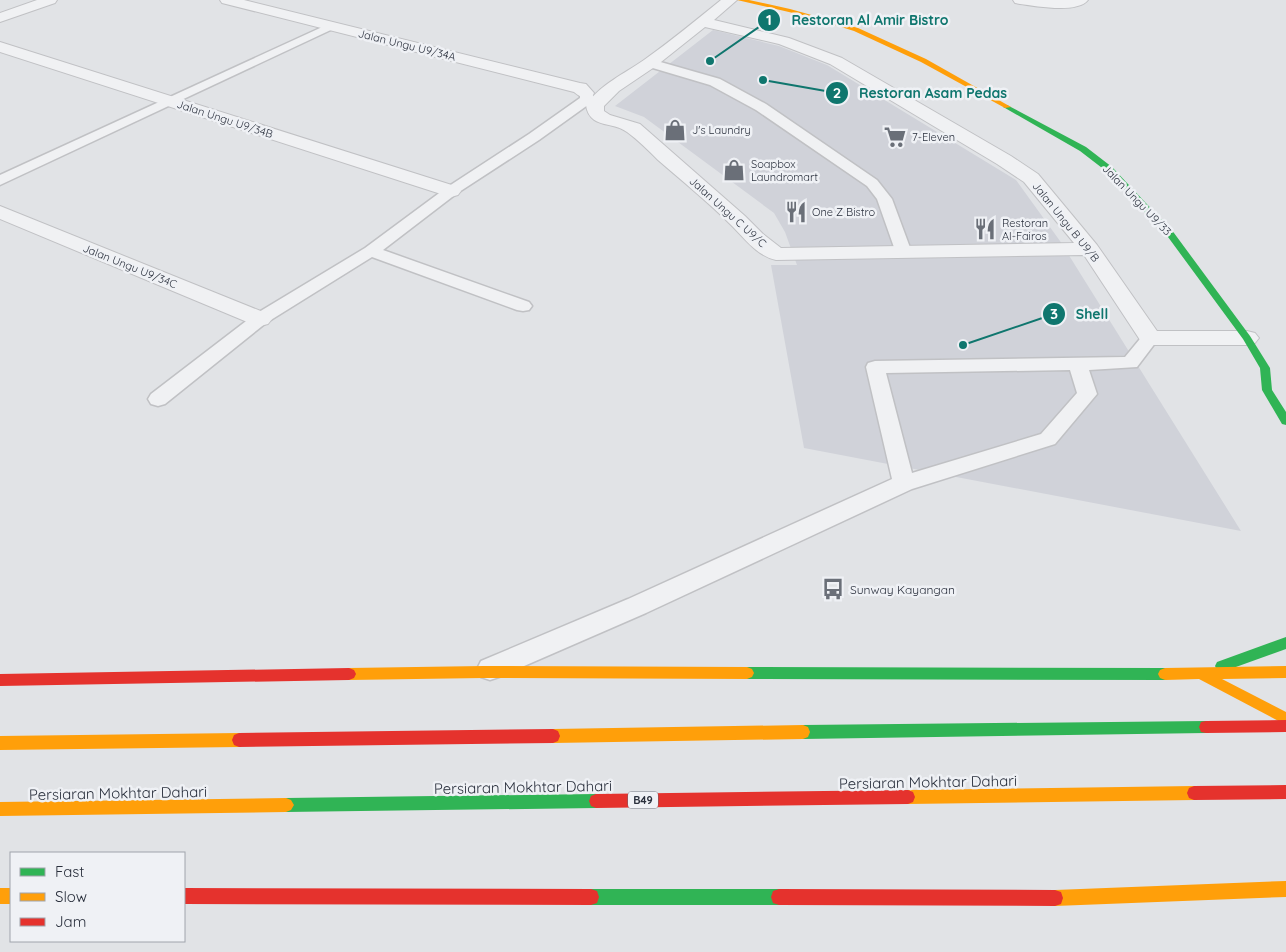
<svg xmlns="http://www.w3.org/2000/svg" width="1286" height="952" font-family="Quicksand,sans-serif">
  <rect width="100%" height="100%" fill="#e1e3e6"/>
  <!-- built -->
  <polygon fill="#d0d2d9" points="713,30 779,46 827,65 1016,180 1060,241 1241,531 804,448 771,265 797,265 785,232 774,213 644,117 615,106"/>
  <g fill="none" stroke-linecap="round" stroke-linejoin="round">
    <!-- lane casing -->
    <g stroke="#c0c1c4" stroke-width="3">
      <g id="lane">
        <polygon points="331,23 337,26 335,28 0,185 0,175"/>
        <polygon points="650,59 720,79 766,104 877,180 892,199 912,253 910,256 898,256 896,253 877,199 867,186 756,110 710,85 646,66 644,63 646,60"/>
        <polygon points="586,89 592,93 594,99 592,102 539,140 456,194 383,250 529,302 532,306 529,310 523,311 517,310 372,257 266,323 165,404 158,406 151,404 148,399 151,394 254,315 365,248 446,188 529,134 580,98 580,93"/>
        <path d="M 1150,332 L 1156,334 L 1159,338 L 1137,367 L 1089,370 L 1097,394 L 1055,444 L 912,489 L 646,613 L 499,677 L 490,680 L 481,677 L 477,669 L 481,661 L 628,599 L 892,479 L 866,367 L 868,363 L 875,361 L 1125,357 L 1144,334 ZM 1070,370 L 1077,393 L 1041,434 L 912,473 L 886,373 Z"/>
      </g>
    </g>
    <!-- street casing -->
    <g stroke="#c0c1c4" stroke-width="2">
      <g id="street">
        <polygon points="37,0 57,0 55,3 0,22 0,13"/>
        <path d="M 220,0 L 244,0 L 580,83 L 586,84 L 594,93 L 592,97 C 584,99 580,97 574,92 L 222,3 Z"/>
        <path d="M 721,0 L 737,0 L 714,20 L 789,38 L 842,58 L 1011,156 L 1038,174 L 1097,245 L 1157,331 L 1247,331 L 1255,333 L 1259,338 L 1255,343 L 1247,345 L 1150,345 L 1142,343 L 1084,255 L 776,260 C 755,255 744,237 729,223 C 707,201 682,181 658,160 C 648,150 638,140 627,132 C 613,121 589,129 586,105 C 601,84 624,74 644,60 C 671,41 696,20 721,0 ZM 705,27 L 779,44 L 830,64 L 997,164 L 1024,182 L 1074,243 L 781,248 L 763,234 L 745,216 L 640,124 L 610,115 L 604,111 L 604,106 L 619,91 L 656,66 Z"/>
        <path d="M 1013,0 L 1088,0 C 1077,14 1036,6 1020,4 L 1015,3 Z"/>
        <polygon points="0,42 458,187 461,191 458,195 451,197 444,195 0,52"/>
        <polygon points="0,206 268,314 272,319 268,324 260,326 252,324 0,219"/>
      </g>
    </g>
    <!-- lane -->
    <use href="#lane" fill="#f0f1f3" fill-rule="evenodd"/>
    <!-- street -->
    <use href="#street" fill="#f0f1f3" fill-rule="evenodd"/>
    <!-- fast -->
    <g fill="#30b455" fill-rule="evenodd">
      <polygon points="1007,105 1086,147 1112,167 1174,233 1250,336 1270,368 1272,390 1286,412 1286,425 1282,424 1262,390 1260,368 1243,339 1168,237 1106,171 1080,151 1005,108 1003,107"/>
      <polygon points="1286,637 1286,649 1222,672 1217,670 1215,666 1217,662"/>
      <polygon points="747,667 1165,668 1170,670 1172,674 1170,678 1165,680 747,679 742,677 740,673 742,669"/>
      <polygon points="1206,721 1211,722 1213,727 1211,732 1206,733 803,739 798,737 796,732 798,727 803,725"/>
      <polygon points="596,794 601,796 603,801 601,806 596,808 286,812 281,810 278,805 281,800 286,798"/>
      <polygon points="591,889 779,889 785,891 787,897 785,903 779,905 591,905 585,903 583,897 585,891"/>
    </g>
    <!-- slow -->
    <g fill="#ff9f0a" fill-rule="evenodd">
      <polygon points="737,0 749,0 790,9 858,28 926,59 1011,107 1005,108 921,62 854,31 806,16"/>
      <polygon points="483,666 747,667 752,669 754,673 752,677 747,679 483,678 349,680 344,678 342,674 344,670 349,668"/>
      <polygon points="1286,666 1286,678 1222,679 1286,712 1286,725 1199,679 1165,680 1160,678 1158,674 1160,670 1165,668"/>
      <polygon points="803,725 808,727 810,732 808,737 803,739 553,743 548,741 546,736 548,731 553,729"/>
      <polygon points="239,733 244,735 246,740 244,745 239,747 0,750 0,736"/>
      <polygon points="1194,786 1199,788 1201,793 1199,798 1194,800 908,804 903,802 901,797 903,792 908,790"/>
      <polygon points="286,798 291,800 294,805 291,810 286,812 0,816 0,802"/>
      <polygon points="1286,881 1286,897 1055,906 1049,904 1047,898 1049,892 1055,890"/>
      <rect x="0" y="888" width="11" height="16"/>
    </g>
    <!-- jam -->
    <g fill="#e5322d" fill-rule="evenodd">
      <polygon points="349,668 354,670 356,674 354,678 349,680 0,686 0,674"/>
      <polygon points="1286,720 1286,732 1206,733 1201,732 1199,727 1201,722 1206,721"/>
      <polygon points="553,729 558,731 560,736 558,741 553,743 239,747 234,745 232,740 234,735 239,733"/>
      <polygon points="1286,785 1286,799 1194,800 1189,798 1187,793 1189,788 1194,786"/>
      <polygon points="908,790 913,792 915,797 913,802 908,804 596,808 591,806 589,801 591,796 596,794"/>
      <polygon points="184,888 591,889 597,891 599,897 597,903 591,905 184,904"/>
      <polygon points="779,889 1055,890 1061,892 1063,898 1061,904 1055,906 779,905 773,903 771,897 773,891"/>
    </g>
  </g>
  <!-- icons -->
  <defs>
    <g id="shop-bare" transform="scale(1.725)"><path d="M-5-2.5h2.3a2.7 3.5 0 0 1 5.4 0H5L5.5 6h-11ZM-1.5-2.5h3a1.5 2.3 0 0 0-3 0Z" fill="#6a6f78" stroke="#eff1f5" stroke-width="2.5" paint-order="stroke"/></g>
    <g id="supermarket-bare" transform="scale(1.725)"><path d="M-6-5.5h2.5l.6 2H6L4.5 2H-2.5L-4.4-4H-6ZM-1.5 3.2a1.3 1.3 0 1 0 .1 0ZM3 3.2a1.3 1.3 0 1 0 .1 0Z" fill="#6a6f78" stroke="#eff1f5" stroke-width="2.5" paint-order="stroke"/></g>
    <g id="restaurant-bare" transform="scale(1.725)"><path d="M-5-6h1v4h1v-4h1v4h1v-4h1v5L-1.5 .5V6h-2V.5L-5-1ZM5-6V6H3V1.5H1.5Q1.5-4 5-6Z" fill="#6a6f78" stroke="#eff1f5" stroke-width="2.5" paint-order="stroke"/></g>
    <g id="bus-bare" transform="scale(1.725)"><path d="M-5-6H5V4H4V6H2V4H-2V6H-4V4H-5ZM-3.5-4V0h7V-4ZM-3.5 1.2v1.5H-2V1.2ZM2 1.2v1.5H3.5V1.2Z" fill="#6a6f78" stroke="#eff1f5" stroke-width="2.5" paint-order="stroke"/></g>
  </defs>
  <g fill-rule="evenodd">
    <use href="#shop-bare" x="675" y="130"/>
    <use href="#supermarket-bare" x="895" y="137"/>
    <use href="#shop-bare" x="734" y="170"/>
    <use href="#restaurant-bare" x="796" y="212"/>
    <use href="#restaurant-bare" x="985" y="229"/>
    <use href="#bus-bare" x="833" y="589"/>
  </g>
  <g text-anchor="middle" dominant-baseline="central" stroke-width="5" stroke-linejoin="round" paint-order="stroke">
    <!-- far-street labels -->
    <g font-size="11" fill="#2a303d" stroke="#eff1f5">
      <text transform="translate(407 45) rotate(14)">Jalan Ungu U9/34A</text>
      <text transform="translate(225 119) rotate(18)">Jalan Ungu U9/34B</text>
      <text transform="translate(1137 200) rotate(46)">Jalan Ungu U9/33</text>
      <text transform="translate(728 212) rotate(42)">Jalan Ungu C U9/C</text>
      <text transform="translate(1066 222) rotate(51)">Jalan Ungu B U9/B</text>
      <text transform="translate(130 266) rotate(22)">Jalan Ungu U9/34C</text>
    </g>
    <!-- far-poi labels -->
    <g font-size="11" fill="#2a303d" stroke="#eff1f5" text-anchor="start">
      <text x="692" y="130">J's Laundry</text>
      <text x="912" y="137">7-Eleven</text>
      <text x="751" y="164">Soapbox<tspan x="751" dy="13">Laundromart</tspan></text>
      <text x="812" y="212">One Z Bistro</text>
      <text x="1002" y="223">Restoran<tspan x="1002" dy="13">Al-Fairos</tspan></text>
    </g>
    <!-- shield labels -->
    <rect fill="#eff1f5" stroke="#656a74" stroke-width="1" x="628" y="791.5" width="30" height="17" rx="4"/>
    <g font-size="11" font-weight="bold" fill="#2a303d">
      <text x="643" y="800">B49</text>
    </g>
    <!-- poi labels -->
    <g font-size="12" fill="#2a303d" stroke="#eff1f5" text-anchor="start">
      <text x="850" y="589">Sunway Kayangan</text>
    </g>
    <!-- near-street labels -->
    <g font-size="15" fill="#2a303d" stroke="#eff1f5">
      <text transform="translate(928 782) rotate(-1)">Persiaran Mokhtar Dahari</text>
      <text transform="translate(523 787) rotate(-1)">Persiaran Mokhtar Dahari</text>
      <text transform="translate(118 793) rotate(-1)">Persiaran Mokhtar Dahari</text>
    </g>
  </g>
  <!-- callouts -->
  <path fill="none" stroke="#0f766e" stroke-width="2" d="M710 61L769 20M763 80L837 93M963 345L1054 314"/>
  <g fill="#0f766e" stroke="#eff1f5" stroke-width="2">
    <circle cx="710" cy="61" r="5"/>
    <circle cx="763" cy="80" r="5"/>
    <circle cx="963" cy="345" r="5"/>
    <circle cx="769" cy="20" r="12"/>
    <circle cx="837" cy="93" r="12"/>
    <circle cx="1054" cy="314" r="12"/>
  </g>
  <g font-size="15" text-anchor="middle" font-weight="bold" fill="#fff">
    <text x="769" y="25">1</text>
    <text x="837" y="98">2</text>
    <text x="1054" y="319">3</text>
  </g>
  <g font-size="14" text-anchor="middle" font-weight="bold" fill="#0f766e" stroke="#eff1f5" stroke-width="5" stroke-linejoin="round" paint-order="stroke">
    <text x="870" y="25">Restoran Al Amir Bistro</text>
    <text x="933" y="98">Restoran Asam Pedas</text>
    <text x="1092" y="319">Shell</text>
  </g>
  <!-- legend -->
  <rect x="10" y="852" width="175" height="90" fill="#eff1f5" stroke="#a0a4ab"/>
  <rect x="20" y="868" width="25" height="8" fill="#30b455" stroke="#a0a4ab"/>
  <text x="55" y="877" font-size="15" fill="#2a303d">Fast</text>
  <rect x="20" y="893" width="25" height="8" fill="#ff9f0a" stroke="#a0a4ab"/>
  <text x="55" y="902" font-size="15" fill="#2a303d">Slow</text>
  <rect x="20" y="918" width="25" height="8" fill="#e5322d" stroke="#a0a4ab"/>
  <text x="55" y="927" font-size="15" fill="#2a303d">Jam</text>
</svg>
